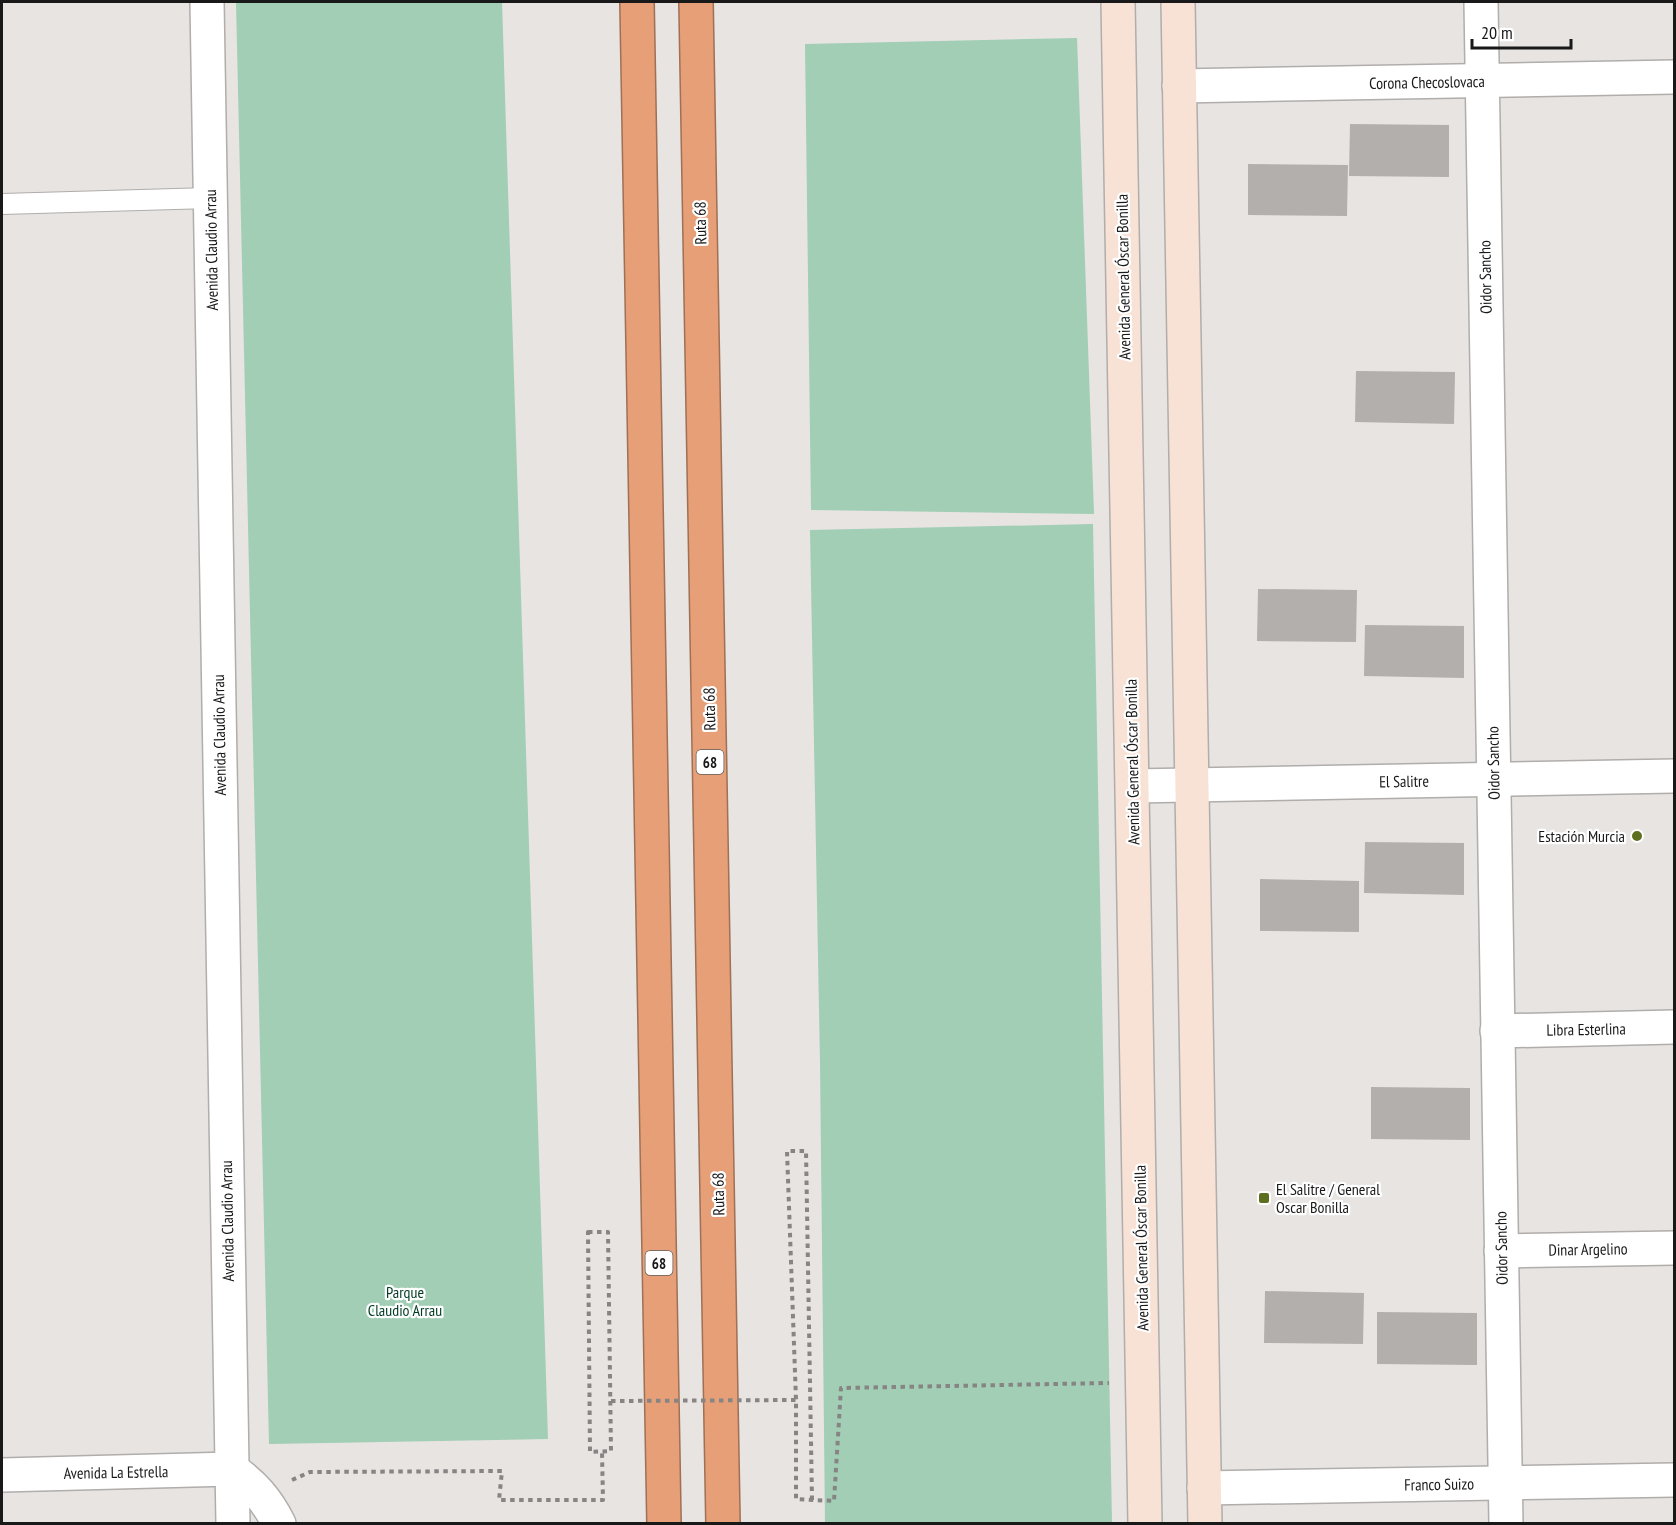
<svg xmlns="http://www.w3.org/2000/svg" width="1676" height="1525" font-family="'PT Sans Narrow',sans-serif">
  <rect width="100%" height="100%" fill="#e7e4e2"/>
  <!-- green -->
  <g fill="#a1ceb4">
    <polygon points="236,2 502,2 548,1439 269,1444"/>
    <polygon points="1077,38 1094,514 811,510 805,44"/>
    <polygon points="1093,524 1112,1523 825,1523 820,1063 810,530"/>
  </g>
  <!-- building -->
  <g fill="#b2afad">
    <polygon points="1350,124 1449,125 1449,177 1349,176"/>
    <polygon points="1248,164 1348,165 1347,216 1248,215"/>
    <polygon points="1356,371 1455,372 1454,424 1355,422"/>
    <polygon points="1258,589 1357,590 1356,642 1257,641"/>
    <polygon points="1365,625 1464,626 1464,678 1364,676"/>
    <polygon points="1365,842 1464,843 1464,895 1364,893"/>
    <polygon points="1260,879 1359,881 1359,932 1260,931"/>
    <polygon points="1371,1087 1470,1088 1470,1140 1371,1139"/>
    <polygon points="1265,1291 1364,1293 1363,1344 1264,1343"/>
    <polygon points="1377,1312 1477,1313 1477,1365 1377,1364"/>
  </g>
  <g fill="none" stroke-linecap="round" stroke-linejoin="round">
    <!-- service casing -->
    <g stroke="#b0adab" stroke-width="22">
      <polyline id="service" points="2,204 210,198"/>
    </g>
    <!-- minor casing -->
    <g stroke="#b0adab" stroke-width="36">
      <g id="minor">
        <polyline points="1481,2 1506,1524"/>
        <polyline points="1179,86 1674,77"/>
        <polyline points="1497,1031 1674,1027"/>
        <polyline points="1501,1251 1674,1248"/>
        <polyline points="1204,1488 1674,1480"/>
      </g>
    </g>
    <!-- tertiary casing -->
    <g stroke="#b0adab" stroke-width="36">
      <g id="tertiary">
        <polyline points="207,2 233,1524"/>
        <polyline points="1133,786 1674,776"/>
        <path d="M 2,1475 L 231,1469 C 253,1484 267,1500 279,1524"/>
      </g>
    </g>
    <!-- secondary casing -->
    <g stroke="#b0adab" stroke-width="36">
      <g id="secondary">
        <polyline points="1118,2 1145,1524"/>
        <polyline points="1178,2 1205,1524"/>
      </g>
    </g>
    <!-- motorway casing -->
    <g stroke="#9f7055" stroke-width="36">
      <g id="motorway">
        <polyline points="637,2 664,1524"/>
        <polyline points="696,2 723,1524"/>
      </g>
    </g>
    <!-- path -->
    <g stroke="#878584" stroke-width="4" stroke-dasharray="4.5 4.5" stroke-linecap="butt">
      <polygon points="588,1232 608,1232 611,1451 590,1452"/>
      <polyline points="292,1480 310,1472 502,1471 499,1500 603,1500 602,1452"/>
      <polyline points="812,1500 806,1151 787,1151 796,1400 796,1499 834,1501 841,1388 1109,1383"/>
    </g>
    <!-- service -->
    <use href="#service" stroke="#fff" stroke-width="20"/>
    <!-- minor -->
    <use href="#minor" stroke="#fff" stroke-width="33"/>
    <!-- tertiary -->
    <use href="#tertiary" stroke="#fff" stroke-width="33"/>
    <!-- secondary -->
    <use href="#secondary" stroke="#f8e2d6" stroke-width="33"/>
    <!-- motorway -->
    <use href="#motorway" stroke="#e69f76" stroke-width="33"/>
    <!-- path-bridge -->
    <polyline stroke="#878584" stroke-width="4" stroke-dasharray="4.5 4.5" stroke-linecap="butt" points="611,1401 796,1400"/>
  </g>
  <!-- markers -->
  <g fill="#5e701f" stroke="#fff" stroke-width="2">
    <circle cx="1637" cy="836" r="6"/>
    <rect x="1258" y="1192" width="12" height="12" rx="3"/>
  </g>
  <g text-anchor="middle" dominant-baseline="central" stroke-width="4.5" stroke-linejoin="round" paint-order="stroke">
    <!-- shield labels -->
    <g fill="#fff" stroke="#5f5e5e" stroke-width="1.5">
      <rect x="696.5" y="750" width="27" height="24" rx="4.5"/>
      <rect x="645.5" y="1251" width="27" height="24" rx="4.5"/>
    </g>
    <g font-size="15" font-weight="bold" fill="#1a1919">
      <text x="710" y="762">68</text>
      <text x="659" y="1263">68</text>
    </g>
    <!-- street labels -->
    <g font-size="16" fill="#1a1919" stroke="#fff">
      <text transform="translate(1427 82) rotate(-1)">Corona Checoslovaca</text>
      <text transform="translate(700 223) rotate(-91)">Ruta 68</text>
      <text transform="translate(211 250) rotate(-91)">Avenida Claudio Arrau</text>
      <text transform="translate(1123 277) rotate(-91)">Avenida General Óscar Bonilla</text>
      <text transform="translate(1485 277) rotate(-91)">Oidor Sancho</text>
      <text transform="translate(709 709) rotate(-91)">Ruta 68</text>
      <text transform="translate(219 735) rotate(-91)">Avenida Claudio Arrau</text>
      <text transform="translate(1132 762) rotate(-91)">Avenida General Óscar Bonilla</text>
      <text transform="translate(1493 763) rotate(-91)">Oidor Sancho</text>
      <text transform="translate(1404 781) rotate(-1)">El Salitre</text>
      <text transform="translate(1586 1029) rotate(-1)">Libra Esterlina</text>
      <text transform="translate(718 1194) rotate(-91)">Ruta 68</text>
      <text transform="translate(227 1221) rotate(-91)">Avenida Claudio Arrau</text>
      <text transform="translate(1141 1248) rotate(-91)">Avenida General Óscar Bonilla</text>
      <text transform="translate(1501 1248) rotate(-91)">Oidor Sancho</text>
      <text transform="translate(1588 1249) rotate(-1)">Dinar Argelino</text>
      <text transform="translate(116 1472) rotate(-1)">Avenida La Estrella</text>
      <text transform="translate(1439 1484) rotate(-1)">Franco Suizo</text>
    </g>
    <!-- poi labels -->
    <g font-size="16" fill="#1a1919" stroke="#fff" text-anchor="end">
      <text x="1625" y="836">Estación Murcia</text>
      <text x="1276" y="1189" text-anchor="start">El Salitre / General<tspan x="1276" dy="18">Oscar Bonilla</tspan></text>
    </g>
    <!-- park labels -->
    <g font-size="16" fill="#003b23" stroke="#fff">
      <text x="405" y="1292">Parque<tspan x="405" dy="18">Claudio Arrau</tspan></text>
    </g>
  </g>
  <!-- border -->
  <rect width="1676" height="1525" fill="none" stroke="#1a1919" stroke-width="6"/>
  <!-- scale -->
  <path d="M1472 39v9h99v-9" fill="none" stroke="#1a1919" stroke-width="3"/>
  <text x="1481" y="39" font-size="18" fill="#1a1919" stroke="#ffffff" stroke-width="4.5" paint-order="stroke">20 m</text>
</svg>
